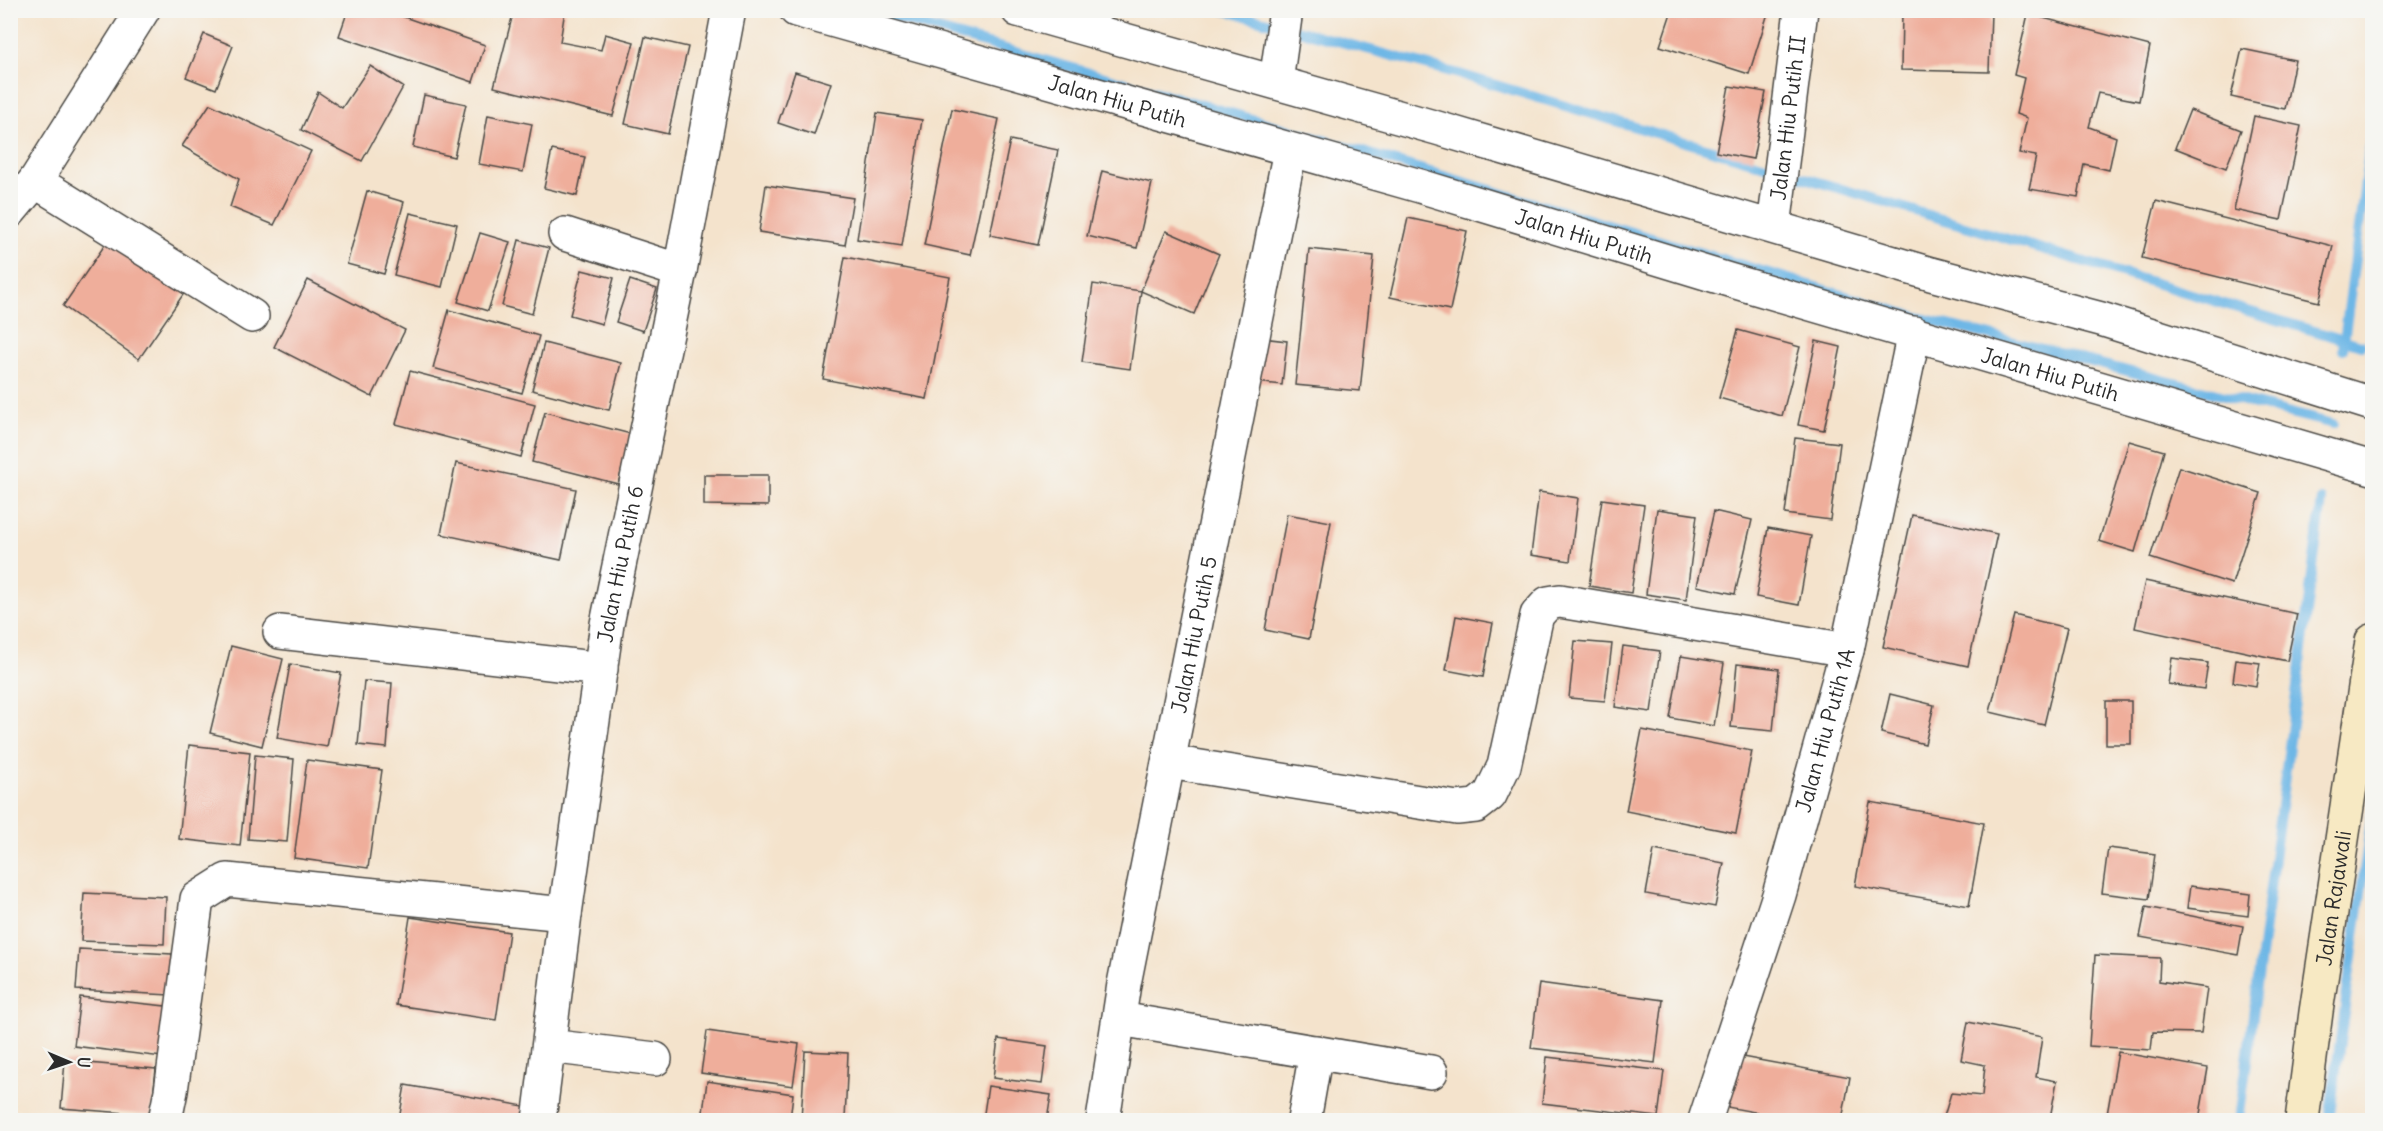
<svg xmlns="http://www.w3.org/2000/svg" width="2383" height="1131" font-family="Delius,sans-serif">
  <rect width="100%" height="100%" fill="#f6f6f2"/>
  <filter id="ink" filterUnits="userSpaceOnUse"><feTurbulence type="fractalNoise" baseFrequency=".0167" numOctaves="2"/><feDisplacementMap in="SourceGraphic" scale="12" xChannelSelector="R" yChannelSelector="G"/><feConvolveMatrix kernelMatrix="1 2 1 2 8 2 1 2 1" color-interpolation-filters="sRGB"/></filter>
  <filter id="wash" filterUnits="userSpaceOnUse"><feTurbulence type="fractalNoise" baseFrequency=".008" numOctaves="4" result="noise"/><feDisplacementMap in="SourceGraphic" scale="24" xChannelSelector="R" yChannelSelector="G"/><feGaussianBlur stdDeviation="1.35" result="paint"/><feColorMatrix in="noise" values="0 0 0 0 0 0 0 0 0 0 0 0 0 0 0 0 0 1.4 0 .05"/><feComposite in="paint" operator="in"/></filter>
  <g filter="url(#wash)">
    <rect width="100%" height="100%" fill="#f4e3cc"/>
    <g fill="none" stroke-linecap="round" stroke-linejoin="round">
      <!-- stream -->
      <g stroke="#6eb7e6" stroke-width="10">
        <polyline points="868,10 1266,123 1906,314 2333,424"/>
        <polyline points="1223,10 1459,74 2361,345"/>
        <polyline points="2343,349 2372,130"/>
        <polyline points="2239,1120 2322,500"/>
        <polyline points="2329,1120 2372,815"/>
      </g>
    </g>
    <g id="blocks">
      <!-- building -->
      <g fill="#efae9b">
        <polygon points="348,10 384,10 485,45 473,82 339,36"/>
        <polygon points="514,10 565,10 560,42 601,50 605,34 634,42 613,116 494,87"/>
        <polygon points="1672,10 1769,10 1749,74 1660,46"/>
        <polygon points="1902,11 1991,12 1989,72 1901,70"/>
        <polygon points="2028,14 2150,46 2139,101 2098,93 2089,127 2116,137 2109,170 2084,164 2078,197 2029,189 2036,156 2019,153 2027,118 2016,114 2024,78 2014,75"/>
        <polygon points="204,34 233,46 216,89 186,77"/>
        <polygon points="645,37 688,47 668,134 625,124"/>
        <polygon points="2242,49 2295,60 2285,109 2231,97"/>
        <polygon points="370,66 403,87 362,161 301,130 318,92 342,108"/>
        <polygon points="795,72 831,83 814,135 778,123"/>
        <polygon points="1729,86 1766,92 1753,159 1716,152"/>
        <polygon points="424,95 466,104 454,157 413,147"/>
        <polygon points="210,104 311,151 274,225 230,207 239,179 182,146"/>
        <polygon points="952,109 999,119 970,255 924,245"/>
        <polygon points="2190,110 2241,130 2226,168 2175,148"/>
        <polygon points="877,113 922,120 902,246 857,239"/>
        <polygon points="488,115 532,124 523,172 479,164"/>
        <polygon points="2254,116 2301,126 2281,220 2234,210"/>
        <polygon points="1010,140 1058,150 1038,245 990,235"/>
        <polygon points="552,150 585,157 577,196 544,188"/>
        <polygon points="1102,171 1152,183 1137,248 1087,236"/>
        <polygon points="766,185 853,198 845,245 759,232"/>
        <polygon points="367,191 404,202 384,274 347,264"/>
        <polygon points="2156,201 2333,246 2319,302 2142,258"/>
        <polygon points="410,213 457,224 442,287 394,275"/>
        <polygon points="1408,218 1467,231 1450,310 1390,297"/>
        <polygon points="1166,231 1219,254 1194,314 1141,291 1130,369 1082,362 1093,284 1141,291"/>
        <polygon points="113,233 189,286 139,359 63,306"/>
        <polygon points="480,233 510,242 488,311 458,302"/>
        <polygon points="519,240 549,248 532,314 502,306"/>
        <polygon points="1309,249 1374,256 1360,391 1295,385"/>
        <polygon points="845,257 950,277 927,399 823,379"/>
        <polygon points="582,270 614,278 602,324 570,315"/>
        <polygon points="308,280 405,330 372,397 274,347"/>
        <polygon points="630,280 657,289 643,331 616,322"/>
        <polygon points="449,310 539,336 522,393 433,368"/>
        <polygon points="1738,330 1800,347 1782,416 1719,398"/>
        <polygon points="1262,338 1287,341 1282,385 1257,382"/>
        <polygon points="1816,341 1841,347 1824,430 1798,425"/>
        <polygon points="544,343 621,363 609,410 532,390"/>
        <polygon points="410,371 535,404 521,457 396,424"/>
        <polygon points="545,412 631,434 618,484 532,462"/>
        <polygon points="1795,438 1840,443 1830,520 1785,514"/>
        <polygon points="2129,441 2164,451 2135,552 2099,541"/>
        <polygon points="456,463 576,489 561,560 441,534"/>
        <polygon points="2179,467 2261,493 2232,584 2150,558"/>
        <polygon points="704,475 768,475 768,506 704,505"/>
        <polygon points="1539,492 1578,498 1570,561 1531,555"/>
        <polygon points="1602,499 1644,505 1631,593 1589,586"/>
        <polygon points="1657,509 1697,515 1686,600 1646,594"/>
        <polygon points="1714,511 1752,520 1735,594 1697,586"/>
        <polygon points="1287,514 1331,522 1309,639 1265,630"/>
        <polygon points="1912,515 1997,534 1968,666 1883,647"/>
        <polygon points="1768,528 1811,536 1799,605 1756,597"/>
        <polygon points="2145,581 2297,614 2287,661 2135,628"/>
        <polygon points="2014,615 2067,628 2044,725 1990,712"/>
        <polygon points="1456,616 1493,623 1483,677 1446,670"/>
        <polygon points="1575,641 1612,644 1605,701 1569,698"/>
        <polygon points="231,646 283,659 262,746 210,733"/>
        <polygon points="1623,646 1660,651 1651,712 1615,707"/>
        <polygon points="1681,656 1724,663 1714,726 1670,718"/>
        <polygon points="2172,658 2208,663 2204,689 2168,684"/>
        <polygon points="2236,660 2260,663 2256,686 2233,682"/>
        <polygon points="290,664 341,673 327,747 277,738"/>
        <polygon points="1737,664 1779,669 1773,731 1731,727"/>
        <polygon points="364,681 392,683 387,748 358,745"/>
        <polygon points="1890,694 1934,705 1925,744 1881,733"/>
        <rect x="2106" y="701" width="25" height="43"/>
        <polygon points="1642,730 1752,751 1736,833 1626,811"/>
        <polygon points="189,745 250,752 240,846 179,839"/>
        <polygon points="255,755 294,759 287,842 248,839"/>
        <polygon points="307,760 382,770 368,868 294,858"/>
        <polygon points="1870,802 1984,823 1969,906 1855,886"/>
        <polygon points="2108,848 2155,854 2149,899 2102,893"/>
        <polygon points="1654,850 1724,863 1715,907 1646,894"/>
        <polygon points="2190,886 2250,894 2248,916 2187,908"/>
        <polygon points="84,893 166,897 164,944 81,941"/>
        <polygon points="2146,907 2243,926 2238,955 2140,937"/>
        <polygon points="410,917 509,932 496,1020 396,1005"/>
        <polygon points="79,949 172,954 170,995 76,990"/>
        <polygon points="2095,955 2160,958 2159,981 2207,988 2201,1033 2153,1032 2151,1050 2089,1046"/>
        <polygon points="1539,983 1663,1000 1655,1063 1531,1048"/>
        <polygon points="80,997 175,1007 170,1058 74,1046"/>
        <polygon points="1968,1022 2042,1037 2036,1077 2057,1081 2050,1118 2031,1117 2030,1120 1943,1120 1951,1093 1982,1096 1985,1065 1961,1060"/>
        <polygon points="707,1031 799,1044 793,1086 701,1073"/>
        <polygon points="998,1039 1047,1046 1042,1084 993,1078"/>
        <polygon points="805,1051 848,1053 845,1120 801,1120"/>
        <polygon points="2118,1052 2208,1068 2199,1120 2106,1120"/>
        <polygon points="1737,1056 1850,1077 1842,1120 1798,1120 1727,1107"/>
        <polygon points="1547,1057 1664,1071 1658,1117 1542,1103"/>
        <polygon points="65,1061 156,1069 151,1115 61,1108"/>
        <polygon points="707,1081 793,1094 790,1120 702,1120"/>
        <polygon points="405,1085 524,1106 522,1120 399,1120"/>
        <polygon points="988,1086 1051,1095 1047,1120 983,1120"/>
      </g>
    </g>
  </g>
  <g filter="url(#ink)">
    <use href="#blocks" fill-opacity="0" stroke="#494743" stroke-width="1.5"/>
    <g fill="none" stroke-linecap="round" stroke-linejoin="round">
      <!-- minor casing -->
      <g stroke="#494743" stroke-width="36">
        <g id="minor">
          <polyline points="1276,82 1286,10"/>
          <polyline points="35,181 252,316"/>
          <polyline points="10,211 35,181 143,10"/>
          <path id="s1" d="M 1774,227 L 1801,10"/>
          <polyline points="565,234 680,271"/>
          <polyline points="280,632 601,669"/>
          <polyline points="1169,762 1457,808 1476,806 1490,795 1504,766 1537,615 1548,603 1560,601 1847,650"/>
          <polyline points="1120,1019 1431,1072"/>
          <polyline points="549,1046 655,1059"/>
          <polyline points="165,1120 171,1091 197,899 227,880 565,914"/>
          <path id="s2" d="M 539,1120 L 565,914 L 607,624 L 680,271 L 729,10"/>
          <path id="s3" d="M 1103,1120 L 1124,984 L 1290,150"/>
          <polyline points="1304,1120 1316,1052"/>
          <path id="s4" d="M 1705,1120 L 1779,895 L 1847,650 L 1914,333"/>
        </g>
      </g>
      <!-- tertiary casing -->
      <g stroke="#494743" stroke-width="36">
        <g id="tertiary">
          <path id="s5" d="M 796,10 L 1420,186 L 1729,280 L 2372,468"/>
          <polyline points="1018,10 1437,128 1931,274 2101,319 2372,404"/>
        </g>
      </g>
      <!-- secondary casing -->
      <g stroke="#494743" stroke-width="36">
        <g id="secondary">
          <path id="s6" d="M 2302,1120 L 2316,1012 L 2372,641"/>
        </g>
      </g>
      <!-- minor -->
      <use href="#minor" stroke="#fff" stroke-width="33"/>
      <!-- tertiary -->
      <use href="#tertiary" stroke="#fff" stroke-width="33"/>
      <!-- secondary -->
      <use href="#secondary" stroke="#f7e9c3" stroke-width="33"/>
    </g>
  </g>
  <g text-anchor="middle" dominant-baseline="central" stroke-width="5" stroke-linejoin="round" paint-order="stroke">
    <!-- street labels -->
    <g font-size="21" fill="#2b2b2b" stroke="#f6f6f2">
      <text stroke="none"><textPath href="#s5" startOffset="334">Jalan Hiu Putih</textPath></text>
      <text stroke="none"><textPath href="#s1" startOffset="110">Jalan Hiu Putih II</textPath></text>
      <text stroke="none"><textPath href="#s5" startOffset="820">Jalan Hiu Putih</textPath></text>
      <text stroke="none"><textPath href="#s5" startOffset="1306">Jalan Hiu Putih</textPath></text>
      <text stroke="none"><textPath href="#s2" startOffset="562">Jalan Hiu Putih 6</textPath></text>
      <text stroke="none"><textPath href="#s3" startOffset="494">Jalan Hiu Putih 5</textPath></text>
      <text stroke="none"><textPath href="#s4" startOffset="408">Jalan Hiu Putih 1A</textPath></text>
      <text stroke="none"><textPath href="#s6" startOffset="224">Jalan Rajawali</textPath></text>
    </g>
  </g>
  <!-- margin -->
  <rect width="2383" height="1131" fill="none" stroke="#f6f6f2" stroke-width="36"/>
  <!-- north arrow -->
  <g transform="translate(69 1062) rotate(92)" stroke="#f6f6f2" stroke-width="4.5" paint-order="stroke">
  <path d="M0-4.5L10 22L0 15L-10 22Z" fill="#2b2b2b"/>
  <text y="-9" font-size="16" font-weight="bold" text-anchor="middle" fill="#2b2b2b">U</text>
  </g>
</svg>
